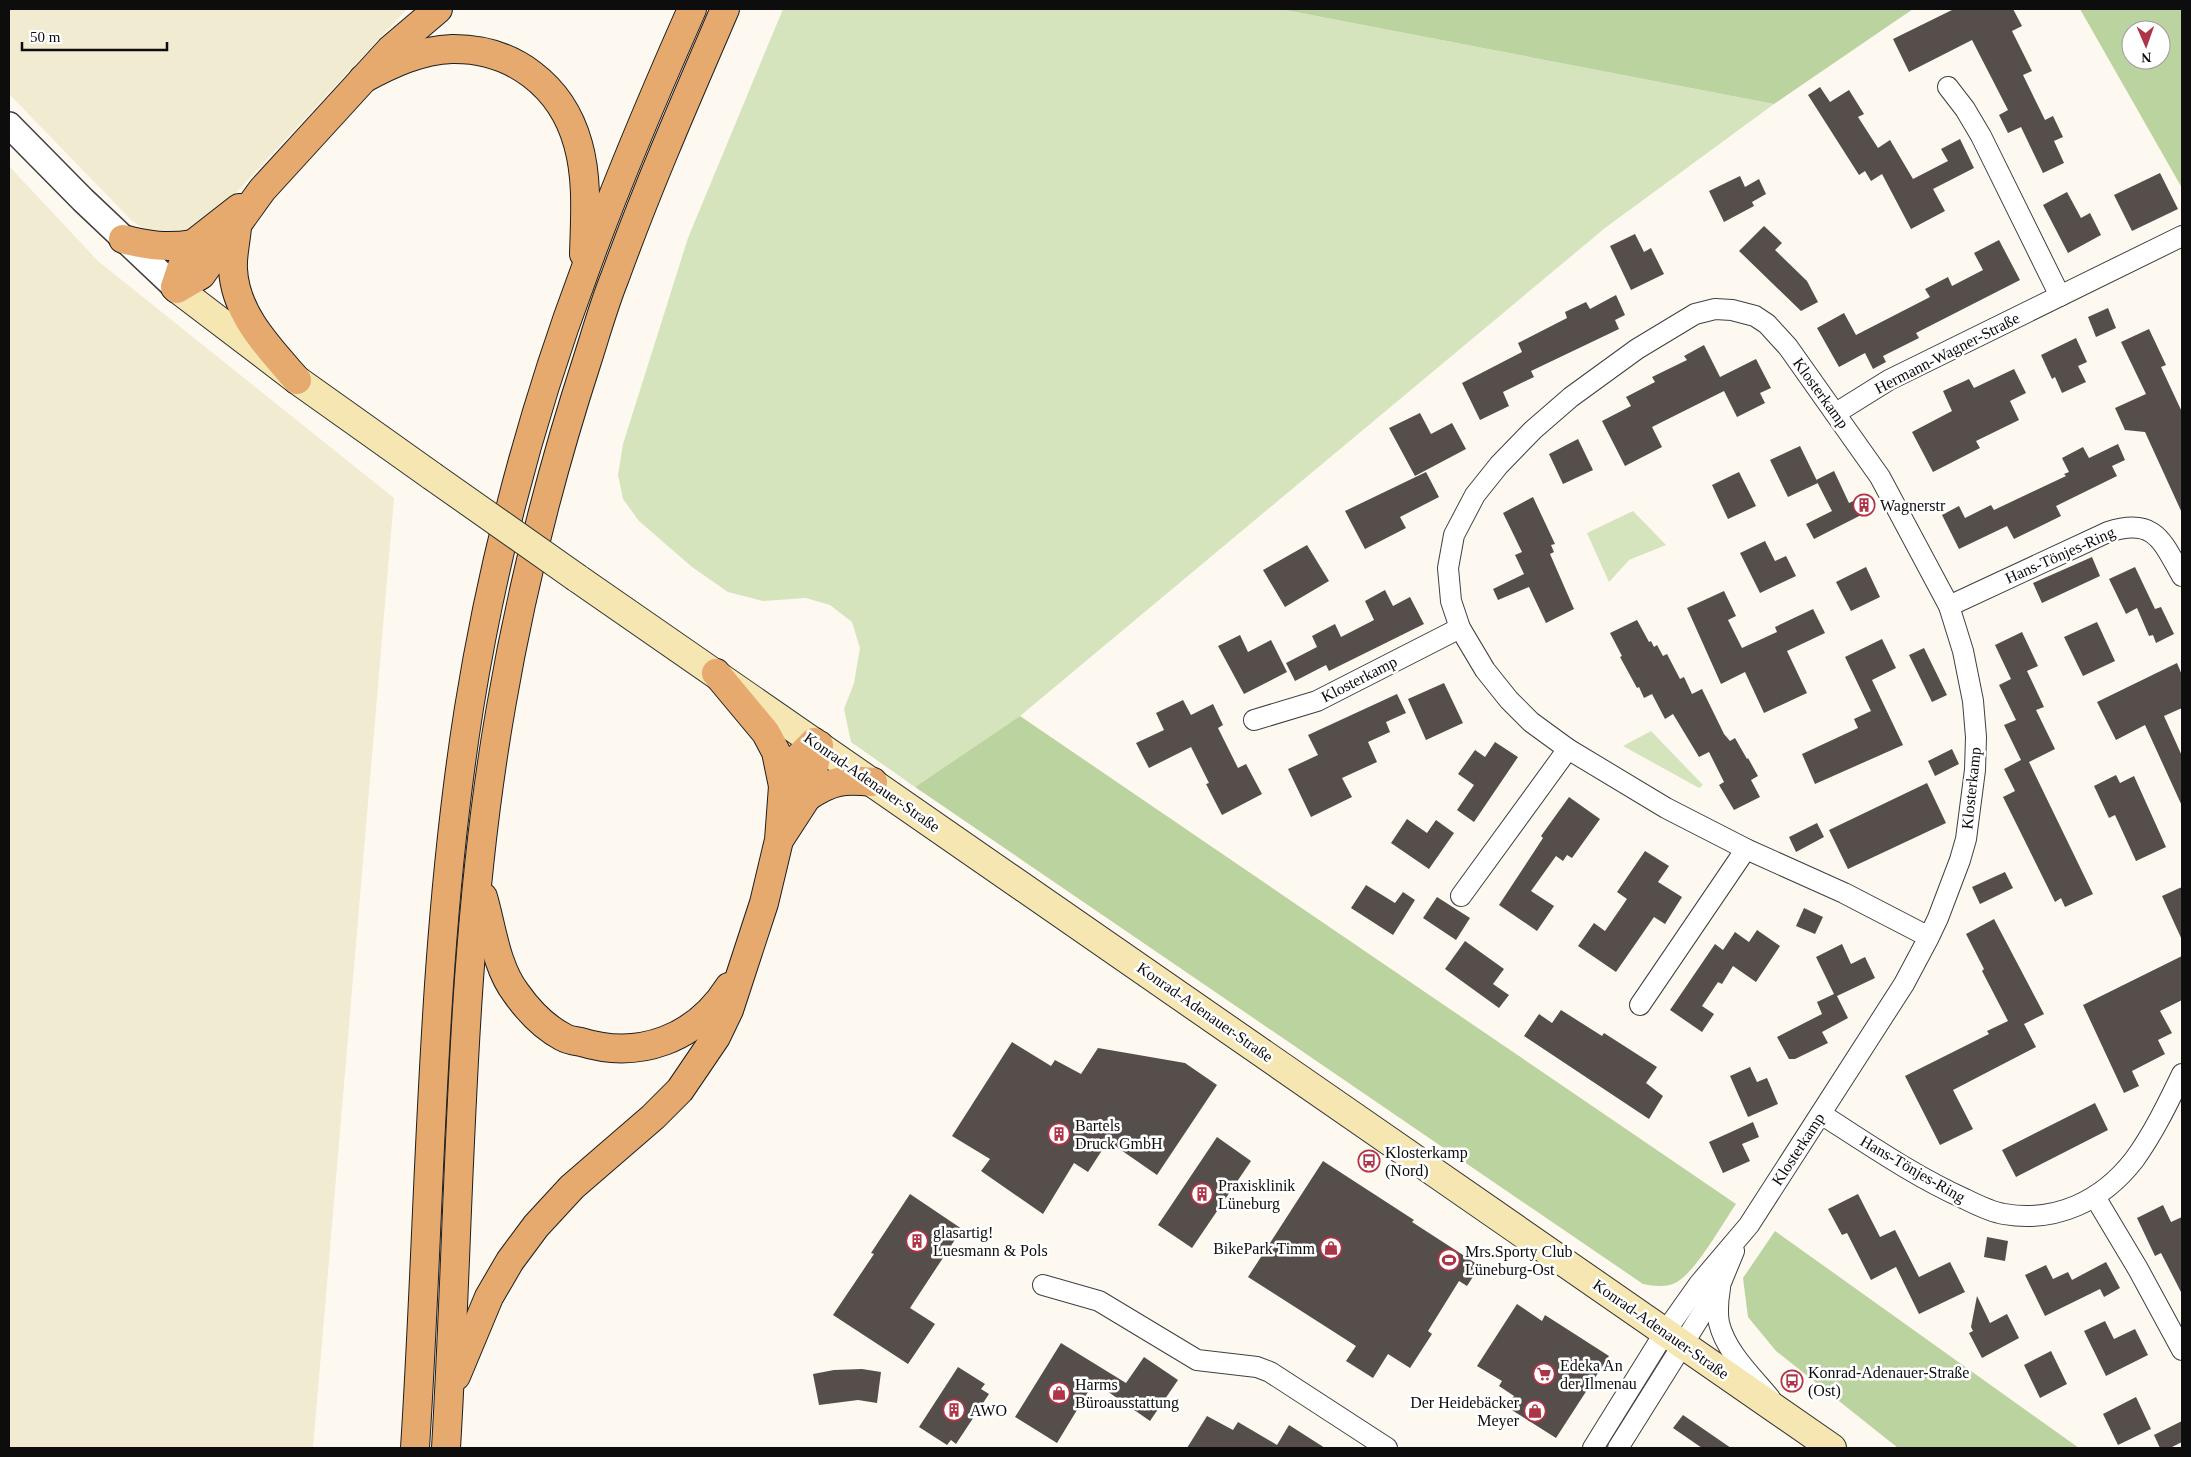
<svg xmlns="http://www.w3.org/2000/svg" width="2191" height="1457" font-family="Georgia,serif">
  <rect width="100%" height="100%" fill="#fdf9f0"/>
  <!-- farmland -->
  <g fill="#f1ebd2">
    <polygon points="9,9 407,9 218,212 195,228 172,236 152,234 132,221 9,94"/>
    <polygon points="9,166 98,261 394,498 313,1448 9,1448"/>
  </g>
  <!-- green -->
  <g fill="#d5e4bd">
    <polygon points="783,9 1280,9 1774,104 1605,228 1020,716 915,787 851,742 844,709 854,683 860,648 852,622 830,605 806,598 763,601 728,592 692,567 639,521 623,499 618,475 623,444 688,238"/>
    <polygon points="1633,511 1666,545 1629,560 1609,582 1587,533"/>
    <polygon points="1651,731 1703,785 1699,788 1623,746"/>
    <polygon points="1649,1371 1655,1375 1609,1448 1601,1448"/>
  </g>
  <!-- forest -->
  <g fill="#bbd39e" fill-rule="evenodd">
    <polygon points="1280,9 1913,9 1774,104"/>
    <path d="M 2080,9 L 2182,9 L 2182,188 ZM 2131,30 L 2161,30 L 2161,60 L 2131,60 Z"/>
    <path d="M 1020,716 L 1736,1204 C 1722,1224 1697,1270 1677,1282 C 1666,1288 1654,1286 1643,1284 L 915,787 Z"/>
    <polygon points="1775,1231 2079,1448 1898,1448 1776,1351 1748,1317 1743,1278"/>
  </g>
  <!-- building -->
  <g fill="#554e4b">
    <polygon points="1954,9 2013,9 2022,26 2012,31 2032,71 2023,75 2045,120 2053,116 2063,137 2054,141 2064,163 2043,173 2021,127 2008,133 1999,115 2008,110 1972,40 1909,72 1893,39"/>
    <polygon points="1820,87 1830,102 1849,90 1864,114 1858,117 1878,148 1890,140 1913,179 1948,161 1941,149 1960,139 1974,168 1933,189 1945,211 1911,229 1882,174 1871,181 1865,171 1859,175 1808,95"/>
    <polygon points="2160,173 2178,209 2132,231 2114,195"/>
    <polygon points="1740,176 1745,187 1759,179 1766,194 1752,202 1754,206 1724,222 1709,191"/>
    <polygon points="2067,192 2081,218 2090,213 2101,235 2068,253 2043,205"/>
    <polygon points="1764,226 1782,243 1775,250 1807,281 1818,302 1801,311 1739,251"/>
    <polygon points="1635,234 1644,252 1651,248 1664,274 1631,290 1610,246"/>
    <polygon points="1999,240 2020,280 1916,333 1919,338 1883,356 1886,362 1873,369 1865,353 1839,367 1817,328 1844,313 1856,335 1930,297 1925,289 1948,277 1952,286 1983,270 1974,253"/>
    <polygon points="1616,295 1625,315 1615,320 1619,329 1531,371 1534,377 1503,392 1509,406 1480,420 1462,383 1522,352 1518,343 1567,318 1565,312 1586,302 1590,309"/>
    <polygon points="2108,308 2116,328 2096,337 2088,317"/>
    <polygon points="2149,329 2166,365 2161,367 2182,412 2182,513 2145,432 2125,430 2115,408 2146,394 2121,342"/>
    <polygon points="2076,338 2087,362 2078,366 2086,382 2062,393 2055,377 2052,379 2041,355"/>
    <polygon points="1704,345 1720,377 1756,359 1771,388 1760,393 1765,403 1737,417 1724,391 1652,427 1662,447 1625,466 1602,421 1631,406 1626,397 1655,382 1652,377 1687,360 1684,356"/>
    <polygon points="2014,369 2026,393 2010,401 2019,420 1976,441 1980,448 1933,472 1912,432 1952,411 1943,391 1969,379 1974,388"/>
    <polygon points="1420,413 1431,434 1452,423 1466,449 1415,476 1389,428"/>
    <polygon points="1578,439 1593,470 1563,484 1549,454"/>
    <polygon points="2118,444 2125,460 2112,466 2117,476 2056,506 2061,516 2014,539 2007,526 1959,549 1942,515 1959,506 1965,518 1991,505 1994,510 2066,476 2064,474 2069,472 2062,458 2083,447 2089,458"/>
    <polygon points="1800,446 1818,483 1788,497 1770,460"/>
    <polygon points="1834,471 1849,503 1864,496 1871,510 1814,539 1806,524 1832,511 1816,480"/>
    <polygon points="1426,472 1439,497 1400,517 1406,528 1365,549 1345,511"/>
    <polygon points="1739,472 1756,506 1728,519 1712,485"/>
    <polygon points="1533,497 1555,544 1551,545 1554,552 1550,554 1574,609 1546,623 1529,587 1498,600 1493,589 1524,574 1515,555 1522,552 1503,513"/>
    <polygon points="1765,541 1775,561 1786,556 1796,576 1760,593 1740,553"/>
    <polygon points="1307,545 1329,581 1285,607 1263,570"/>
    <polygon points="2092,557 2100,576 2042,603 2033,583"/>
    <polygon points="1866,567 1880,597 1851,611 1836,582"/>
    <polygon points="2135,567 2155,609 2161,607 2174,634 2156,643 2153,635 2149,636 2137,608 2126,614 2109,579"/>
    <polygon points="1385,590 1393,606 1410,597 1424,624 1329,671 1326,665 1295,681 1286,663 1317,647 1312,636 1335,624 1341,637 1374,620 1365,601"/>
    <polygon points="1724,591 1736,616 1728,620 1742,648 1777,632 1775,627 1813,609 1825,633 1787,651 1807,693 1764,713 1745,672 1721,684 1687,608"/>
    <polygon points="1637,620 1649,642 1651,641 1654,647 1657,645 1663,656 1667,654 1680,679 1684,677 1692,694 1702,689 1724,734 1730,741 1735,738 1747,759 1748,758 1758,776 1751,780 1760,797 1734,810 1719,785 1724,782 1709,752 1699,757 1673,714 1665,719 1652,694 1644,698 1639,687 1637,688 1620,657 1622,656 1610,633"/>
    <polygon points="2097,622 2115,661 2083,676 2064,637"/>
    <polygon points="2022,632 2038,666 2027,671 2044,707 2036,710 2055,749 2029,762 2093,894 2065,907 2061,898 2055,902 2003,797 2015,791 2004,769 2021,760 2004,725 2016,720 1999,685 2011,679 1995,645"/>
    <polygon points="1240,635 1248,652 1271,640 1287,672 1244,694 1218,646"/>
    <polygon points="1882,639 1896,668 1872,680 1903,745 1815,784 1802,754 1858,728 1854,719 1871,711 1845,657"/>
    <polygon points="1924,648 1947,695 1932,702 1909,655"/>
    <polygon points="2177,663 2182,675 2182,708 2164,716 2182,756 2182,806 2145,725 2116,740 2097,702"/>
    <polygon points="1444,683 1463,723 1426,740 1408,699"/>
    <polygon points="1397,694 1406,713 1386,722 1390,732 1368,742 1377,762 1342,778 1352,797 1311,817 1288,769 1318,755 1308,735"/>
    <polygon points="1183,700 1191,715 1213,704 1223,725 1218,728 1238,768 1246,764 1262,794 1222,815 1206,784 1209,783 1191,747 1149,768 1136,743 1164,730 1156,713"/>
    <polygon points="1495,742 1518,757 1474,822 1457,810 1474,785 1458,774 1475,750 1485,757"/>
    <polygon points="1952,749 1959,764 1935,776 1928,761"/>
    <polygon points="2116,775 2120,783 2134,776 2166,847 2136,861 2115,815 2109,818 2094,786"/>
    <polygon points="1927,783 1946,823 1848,869 1829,830"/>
    <polygon points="1569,797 1600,819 1572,858 1567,855 1563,861 1556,856 1531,891 1554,906 1537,931 1499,905 1543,838 1541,836"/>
    <polygon points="1407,819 1427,833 1436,820 1454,833 1429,869 1391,843"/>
    <polygon points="1817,823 1824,837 1796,852 1789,837"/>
    <polygon points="1645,851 1669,866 1658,882 1682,897 1665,924 1654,917 1616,972 1578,946 1594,923 1605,931 1627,899 1617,892"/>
    <polygon points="2005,872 2013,888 1980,904 1972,887"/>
    <polygon points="1366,885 1395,903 1403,892 1415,900 1393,935 1351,908"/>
    <polygon points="2182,887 2182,940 2162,896"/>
    <polygon points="1437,897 1470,918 1456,940 1423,918"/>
    <polygon points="1804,908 1823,917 1815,934 1796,926"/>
    <polygon points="1994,919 2044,1014 2024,1024 2036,1047 1953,1090 1973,1129 1940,1145 1905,1076 1989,1034 1987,1031 2008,1021 1982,971 1984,969 1966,934"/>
    <polygon points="1757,930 1780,946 1756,982 1733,966 1722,984 1718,982 1702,1006 1714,1014 1702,1032 1670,1010 1715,944 1723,950 1735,932 1749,942"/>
    <polygon points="1465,941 1504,969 1493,984 1509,995 1499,1008 1445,969"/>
    <polygon points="1842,944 1851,964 1865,957 1875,978 1837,996 1848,1018 1822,1032 1828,1043 1795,1059 1789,1059 1777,1037 1822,1014 1817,1002 1834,994 1816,957"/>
    <polygon points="2182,956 2182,1000 2160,1011 2172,1033 2158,1040 2165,1054 2132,1071 2139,1086 2124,1093 2083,1005"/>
    <polygon points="1561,1010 1602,1036 1604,1033 1657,1067 1646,1083 1663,1096 1649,1119 1524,1036 1539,1014 1552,1023"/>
    <polygon points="1012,1042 1051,1066 1055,1060 1081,1074 1098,1048 1185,1063 1217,1085 1157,1175 1108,1141 1088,1172 1074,1163 1043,1214 981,1171 990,1159 952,1136"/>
    <polygon points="1750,1067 1757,1082 1767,1078 1778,1104 1748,1117 1730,1076"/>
    <polygon points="2095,1103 2108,1130 2016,1177 2002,1150"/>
    <polygon points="1753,1122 1759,1137 1742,1144 1750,1161 1723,1173 1709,1142"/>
    <polygon points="1217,1137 1251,1161 1192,1248 1158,1225"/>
    <polygon points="1323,1161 1414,1220 1412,1222 1480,1266 1467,1286 1459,1281 1428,1331 1432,1334 1410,1368 1388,1354 1373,1378 1346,1361 1356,1346 1248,1277"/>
    <polygon points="910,1194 962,1229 910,1308 935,1324 908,1364 833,1315 874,1254 871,1253"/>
    <polygon points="1858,1194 1880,1237 1895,1230 1919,1277 1950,1262 1965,1292 1919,1314 1896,1267 1871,1280 1847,1233 1842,1235 1828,1209"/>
    <polygon points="2163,1205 2171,1222 2182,1217 2182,1294 2161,1253 2155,1256 2137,1218"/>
    <polygon points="1987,1237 2008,1241 2005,1261 1984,1257"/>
    <polygon points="2106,1262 2120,1288 2104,1297 2100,1289 2045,1316 2025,1275 2046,1265 2053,1279 2068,1272 2072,1280"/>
    <polygon points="1977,1296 1990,1323 2007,1314 2019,1338 1982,1358 1969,1333 1973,1331 1971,1327"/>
    <polygon points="1517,1304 1542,1321 1545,1315 1609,1356 1556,1438 1507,1407 1514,1396 1499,1386 1502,1381 1477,1366"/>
    <polygon points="2105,1321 2114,1339 2135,1329 2148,1355 2106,1376 2084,1331"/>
    <polygon points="1061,1343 1126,1383 1144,1357 1178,1380 1150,1421 1094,1382 1057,1443 1015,1417"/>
    <polygon points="2051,1351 2067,1384 2040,1398 2024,1365"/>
    <polygon points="958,1367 985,1384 981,1389 989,1394 956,1444 951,1440 947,1445 919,1427"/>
    <polygon points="862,1369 881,1372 877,1403 858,1400 819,1405 813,1374 834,1370"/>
    <polygon points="2136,1397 2151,1429 2118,1445 2103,1414"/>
    <polygon points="1683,1415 1731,1448 1702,1448 1673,1428"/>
    <polygon points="1207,1416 1233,1430 1238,1422 1277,1445 1289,1425 1325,1448 1187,1448"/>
    <polygon points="2182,1421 2182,1442 2170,1448 2160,1448 2154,1435"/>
  </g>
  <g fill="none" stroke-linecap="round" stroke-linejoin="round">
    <!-- minor casing -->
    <g stroke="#404040" stroke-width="22">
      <g id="minor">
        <polyline points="1948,87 1965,109 1981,136 2060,296"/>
        <polyline points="1836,413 1889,380 2182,236"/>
        <path d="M 1949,606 L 2108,532 C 2155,517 2162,541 2182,576"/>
        <polyline points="1254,720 1317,701 1460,628"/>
        <polyline points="1461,896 1568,749"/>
        <polyline points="1640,1005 1746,849"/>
        <path d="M 1821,1114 C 1868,1144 1914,1176 1965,1199 C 1977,1205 1991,1212 2004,1214 C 2056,1223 2102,1201 2134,1160 C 2153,1134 2168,1103 2182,1074"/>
        <polyline points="2095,1197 2138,1269 2182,1350"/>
        <polyline points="1043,1285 1099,1301 1197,1360 1257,1367 1270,1372 1387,1448"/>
        <path d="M 1720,1288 C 1718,1300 1717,1312 1719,1323 C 1726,1352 1752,1376 1770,1398"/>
        <polyline points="1593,1448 1665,1332 1699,1284 1749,1225 1904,984 1929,937 1938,918 1960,860 1966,839 1975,770 1976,737 1973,701 1963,651 1949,606 1880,477 1788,347 1767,324 1755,316 1732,310 1715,309 1695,314 1637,349 1571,397 1533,430 1499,465 1475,495 1454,535 1448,568 1451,601 1460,628 1485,670 1509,700 1531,722 1568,749 1666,808 1746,849 1844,893 1929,937"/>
        <polyline points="1618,1448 1720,1285 1734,1251"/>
      </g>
    </g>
    <!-- tertiary casing -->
    <g stroke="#404040" stroke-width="28">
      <polyline id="tertiary" points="9,125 83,200 175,287"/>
    </g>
    <!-- secondary casing -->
    <g stroke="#2f2f2f" stroke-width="30">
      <g id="secondary">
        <polyline points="175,287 297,380 432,476"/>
        <polyline points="577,578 1832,1448"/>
      </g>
    </g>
    <!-- trunk casing -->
    <g stroke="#1e1e1e" stroke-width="30">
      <g id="trunk">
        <path d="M 363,79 C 391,64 420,50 452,49 C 513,48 562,86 578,144 C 588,179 585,218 584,254"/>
        <path d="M 237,227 C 236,241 232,256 233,269 C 235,314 269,348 297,380"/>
        <path d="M 123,239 C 148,246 168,248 193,244"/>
        <polyline points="175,287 182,266 193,244 239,208"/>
        <polyline points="177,289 201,275 262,190 390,50 438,9"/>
        <polyline points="716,673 766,733 776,752 783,786"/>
        <path d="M 807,797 C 832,780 844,779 873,782"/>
        <polyline points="781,837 807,797 819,745"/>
        <path d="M 483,897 C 492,928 496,967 516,993 C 528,1010 544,1027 563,1037 C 568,1040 575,1041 581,1042 C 639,1060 696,1039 729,987"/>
        <polyline points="456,1376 489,1297 510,1261 536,1226 572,1187 653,1117 680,1090 716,1037 729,1010 764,903 779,840 783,786 796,760 814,742"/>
        <path d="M 415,1448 C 431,1201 430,954 469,708 C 493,559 532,411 585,270 C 617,181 654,95 692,9"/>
        <path d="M 446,1448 C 461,1201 458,952 501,707 C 521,590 550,475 587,361 C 596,333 604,304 615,277 C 648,186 687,97 725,9"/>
      </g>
    </g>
    <!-- minor -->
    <use href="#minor" stroke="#fff" stroke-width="20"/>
    <!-- tertiary -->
    <use href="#tertiary" stroke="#fff" stroke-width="25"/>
    <!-- secondary -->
    <use href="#secondary" stroke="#f6e7b2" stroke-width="28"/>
    <!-- trunk -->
    <use href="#trunk" stroke="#e6aa6e" stroke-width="28"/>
    <!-- secondary-bridge casing -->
    <g stroke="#2f2f2f" stroke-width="30" stroke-linecap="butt">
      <polyline id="secondary-bridge" points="432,476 577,578"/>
    </g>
    <!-- secondary-bridge -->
    <use href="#secondary-bridge" stroke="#f6e7b2" stroke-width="28"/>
  </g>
  <!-- icons -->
  <defs>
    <g id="building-ring" transform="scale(1.125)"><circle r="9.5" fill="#fff" stroke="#ae3547" stroke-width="1.5"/><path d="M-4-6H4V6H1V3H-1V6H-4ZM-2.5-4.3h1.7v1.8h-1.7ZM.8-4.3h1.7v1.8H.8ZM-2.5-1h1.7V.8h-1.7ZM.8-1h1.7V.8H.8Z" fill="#ae3547"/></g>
    <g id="bus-ring" transform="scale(1.125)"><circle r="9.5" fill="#fff" stroke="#ae3547" stroke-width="1.5"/><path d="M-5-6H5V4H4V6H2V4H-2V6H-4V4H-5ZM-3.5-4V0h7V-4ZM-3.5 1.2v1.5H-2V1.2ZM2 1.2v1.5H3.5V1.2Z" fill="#ae3547"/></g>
    <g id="shop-ring" transform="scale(1.125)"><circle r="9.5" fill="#fff" stroke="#ae3547" stroke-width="1.5"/><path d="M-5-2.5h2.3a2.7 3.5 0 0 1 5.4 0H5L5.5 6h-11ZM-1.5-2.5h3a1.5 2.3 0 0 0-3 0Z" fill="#ae3547"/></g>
    <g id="stadium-ring" transform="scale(1.125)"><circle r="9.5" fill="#fff" stroke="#ae3547" stroke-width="1.5"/><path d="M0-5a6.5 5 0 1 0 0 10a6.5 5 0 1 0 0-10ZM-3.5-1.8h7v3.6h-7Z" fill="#ae3547"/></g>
    <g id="supermarket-ring" transform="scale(1.125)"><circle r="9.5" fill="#fff" stroke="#ae3547" stroke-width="1.5"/><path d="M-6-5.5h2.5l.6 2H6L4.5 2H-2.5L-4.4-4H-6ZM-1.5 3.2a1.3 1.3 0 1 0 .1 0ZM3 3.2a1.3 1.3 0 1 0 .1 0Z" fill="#ae3547"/></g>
  </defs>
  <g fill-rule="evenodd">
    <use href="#building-ring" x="1864" y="505"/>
    <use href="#building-ring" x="1059" y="1134"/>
    <use href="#bus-ring" x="1369" y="1161"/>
    <use href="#building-ring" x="1202" y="1194"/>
    <use href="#building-ring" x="917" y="1241"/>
    <use href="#shop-ring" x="1331" y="1248"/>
    <use href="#stadium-ring" x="1449" y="1260"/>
    <use href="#supermarket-ring" x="1544" y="1374"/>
    <use href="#bus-ring" x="1792" y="1381"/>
    <use href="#shop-ring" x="1059" y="1393"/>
    <use href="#building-ring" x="954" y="1410"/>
    <use href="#shop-ring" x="1535" y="1411"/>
  </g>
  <g text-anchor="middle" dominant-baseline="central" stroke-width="5" stroke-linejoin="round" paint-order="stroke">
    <!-- street labels -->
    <g font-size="16" fill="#0d0d0d" stroke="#fff">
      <text transform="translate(1947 353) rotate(-27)">Hermann-Wagner-Straße</text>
      <text transform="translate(1821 393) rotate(54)">Klosterkamp</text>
      <text transform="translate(2060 555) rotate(-24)">Hans-Tönjes-Ring</text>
      <text transform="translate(1359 679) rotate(-27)">Klosterkamp</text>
      <text transform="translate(872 782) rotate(35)">Konrad-Adenauer-Straße</text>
      <text transform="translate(1971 788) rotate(-84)">Klosterkamp</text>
      <text transform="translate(1205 1012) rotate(35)">Konrad-Adenauer-Straße</text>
      <text transform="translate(1798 1149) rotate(-57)">Klosterkamp</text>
      <text transform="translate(1913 1169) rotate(30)">Hans-Tönjes-Ring</text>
      <text transform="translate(1661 1329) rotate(35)">Konrad-Adenauer-Straße</text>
    </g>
    <!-- poi labels -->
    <g font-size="16" fill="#0d0d0d" stroke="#fff" text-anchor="start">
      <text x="1880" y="505">Wagnerstr</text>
      <text x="1075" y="1125">Bartels<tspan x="1075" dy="18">Druck GmbH</tspan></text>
      <text x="1385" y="1152">Klosterkamp<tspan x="1385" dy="18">(Nord)</tspan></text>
      <text x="1218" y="1185">Praxisklinik<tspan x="1218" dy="18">Lüneburg</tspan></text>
      <text x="933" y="1232">glasartig!<tspan x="933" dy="18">Luesmann &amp; Pols</tspan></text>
      <text x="1315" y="1248" text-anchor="end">BikePark Timm</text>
      <text x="1465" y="1251">Mrs.Sporty Club<tspan x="1465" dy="18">Lüneburg-Ost</tspan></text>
      <text x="1560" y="1365">Edeka An<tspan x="1560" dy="18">der Ilmenau</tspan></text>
      <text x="1808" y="1372">Konrad-Adenauer-Straße<tspan x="1808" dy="18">(Ost)</tspan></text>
      <text x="1075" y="1384">Harms<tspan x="1075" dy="18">Büroausstattung</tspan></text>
      <text x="1519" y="1402" text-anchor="end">Der Heidebäcker<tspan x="1519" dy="18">Meyer</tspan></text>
      <text x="970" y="1410">AWO</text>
    </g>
  </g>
  <!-- border -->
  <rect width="2191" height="1457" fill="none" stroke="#0d0d0d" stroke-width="20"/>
  <!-- north arrow -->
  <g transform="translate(2146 45) rotate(178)"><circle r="24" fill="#ffffff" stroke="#9e9e9e"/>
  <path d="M0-4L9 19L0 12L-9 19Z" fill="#ae3547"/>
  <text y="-8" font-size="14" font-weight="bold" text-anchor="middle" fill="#0d0d0d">N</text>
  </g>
  <!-- scale -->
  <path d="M22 42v8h145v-8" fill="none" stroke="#0d0d0d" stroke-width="2.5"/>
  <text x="30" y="42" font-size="15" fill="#0d0d0d" stroke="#ffffff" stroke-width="4" paint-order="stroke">50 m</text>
</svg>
